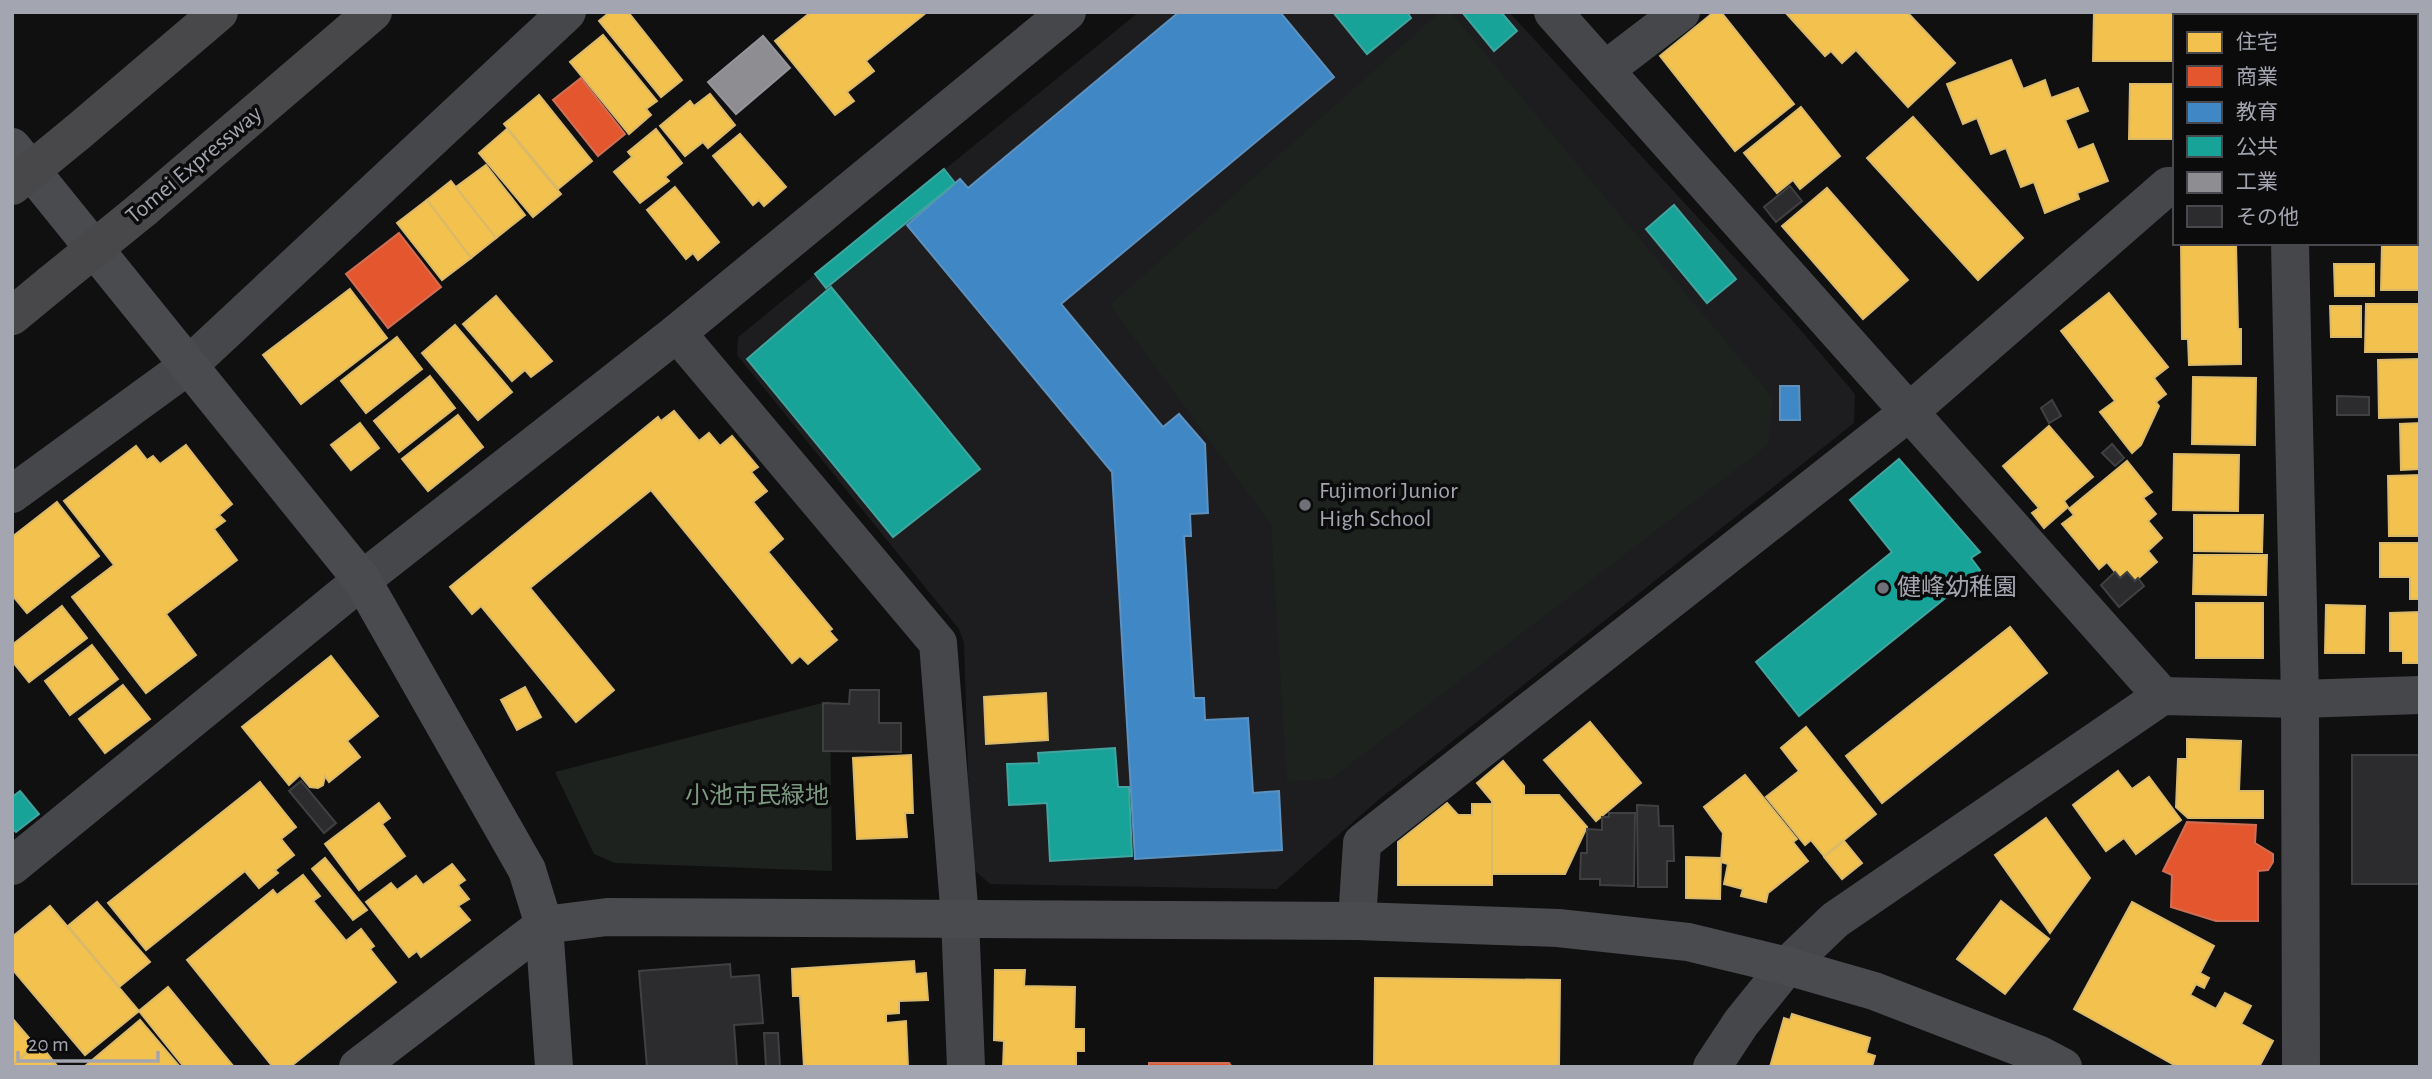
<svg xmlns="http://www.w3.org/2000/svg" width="2432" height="1079" font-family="'Alegreya Sans','Noto Sans JP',sans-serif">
  <rect width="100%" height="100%" fill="#101011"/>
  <!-- built -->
  <polygon fill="#1d1d1f" points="1139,12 1509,12 1792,320 1855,394 1854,423 1377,801 1277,889 990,884 971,867 964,643 959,629 737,355 738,337"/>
  <!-- green -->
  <g fill="#1d221e">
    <polygon points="1440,12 1450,12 1773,398 1768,445 1331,779 1287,781 1271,524 1110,305"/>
    <polygon points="830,701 832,871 615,863 594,854 555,772"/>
  </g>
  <!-- homes -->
  <g fill="#f2c14e" stroke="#dab96b" stroke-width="2">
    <polygon points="610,12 628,12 682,80 661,97 599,21"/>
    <polygon points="811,12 927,12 866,61 874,71 847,92 854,101 835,115 775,41"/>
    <polygon points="1714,12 1721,12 1794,104 1735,151 1660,56"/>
    <polygon points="1785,12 1907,12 1955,63 1908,107 1856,50 1842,63 1831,51 1825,56"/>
    <polygon points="2094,12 2261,12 2261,16 2175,16 2175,61 2093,61"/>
    <polygon points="2374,12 2420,12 2420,31 2416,31 2416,16 2374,16"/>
    <polygon points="603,35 657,101 646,109 651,115 629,134 570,62"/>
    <polygon points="2011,60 2023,89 2045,80 2051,98 2078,88 2088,111 2065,120 2078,150 2093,144 2108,181 2077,193 2079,199 2045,213 2034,182 2021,187 2006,148 1991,154 1977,118 1963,124 1947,84"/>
    <polygon points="2130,84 2175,84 2175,139 2129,139"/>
    <polygon points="710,94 735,125 708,148 703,142 685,156 660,126 690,101 694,106"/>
    <polygon points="539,95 592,161 558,189 504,124"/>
    <polygon points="1801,107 1840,156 1800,189 1793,180 1777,193 1744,153"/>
    <polygon points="1913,117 2023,238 1978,280 1867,158"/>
    <polygon points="507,129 561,194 533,217 479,153"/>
    <polygon points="656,129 682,163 665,177 669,181 640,203 614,172 632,157 628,152"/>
    <rect x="2416" y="129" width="4" height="51"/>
    <polygon points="740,134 786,187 764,206 759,200 753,205 713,156"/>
    <polygon points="486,165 525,215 496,238 456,187"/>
    <polygon points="451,181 496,238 471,258 427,200"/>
    <polygon points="675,187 719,242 698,260 693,253 686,259 647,210"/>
    <polygon points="1827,188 1908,280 1863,319 1782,226"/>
    <polygon points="2416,199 2420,199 2420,290 2381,290 2382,243 2416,243"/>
    <polygon points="427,200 471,258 442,280 397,223"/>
    <polygon points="2181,243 2236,243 2238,329 2241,329 2241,364 2189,365 2188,339 2182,339"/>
    <polygon points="2334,264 2374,264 2374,296 2335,296"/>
    <polygon points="350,289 387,338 301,404 263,355"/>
    <polygon points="2109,293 2168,367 2154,378 2166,394 2156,402 2159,406 2141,445 2132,453 2100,412 2115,401 2061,331"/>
    <polygon points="496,296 552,361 531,377 525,370 512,381 463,324"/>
    <polygon points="2366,304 2420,304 2420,352 2365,352"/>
    <polygon points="2330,306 2361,306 2361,337 2331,337"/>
    <polygon points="455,325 512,392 478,420 422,353"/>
    <polygon points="397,337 422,369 366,413 341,381"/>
    <polygon points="2420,359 2420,417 2379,418 2378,360"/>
    <polygon points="430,376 455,408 399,452 374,421"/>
    <polygon points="2193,377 2256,378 2255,445 2192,444"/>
    <polygon points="674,411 699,441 709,433 720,446 732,436 758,467 751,472 767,491 753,502 783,539 768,552 832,629 829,631 837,640 808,664 800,656 792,663 651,490 530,588 614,690 576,722 481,606 472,614 450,587 658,417 661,421"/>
    <polygon points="458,415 483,447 428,491 402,459"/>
    <polygon points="360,423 379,448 351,470 331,445"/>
    <polygon points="2420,423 2420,469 2401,470 2400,424"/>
    <polygon points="2049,426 2093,477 2064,501 2068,507 2044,528 2032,513 2039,508 2003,466"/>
    <polygon points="186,445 232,504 219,515 225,521 214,529 237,560 166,614 196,655 146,693 72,597 114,565 64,501 136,446 147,460 153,456 160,464"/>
    <polygon points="2174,454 2239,455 2238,511 2173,510"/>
    <polygon points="2127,461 2152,492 2143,498 2156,514 2148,521 2162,538 2148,551 2157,562 2135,581 2127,572 2120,578 2107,562 2099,569 2062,524 2074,515 2069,509"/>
    <polygon points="2420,475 2420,536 2389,536 2388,476"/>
    <polygon points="57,502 99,556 27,613 12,595 12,537"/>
    <polygon points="2194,515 2263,515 2262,552 2194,551"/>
    <polygon points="2380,543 2420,543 2420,599 2410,599 2410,577 2380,577"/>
    <polygon points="2194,555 2267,555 2266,595 2193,594"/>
    <rect x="2196" y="603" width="67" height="55"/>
    <polygon points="2326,605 2365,606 2364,653 2325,653"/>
    <polygon points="62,606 87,638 29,682 12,661 12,645"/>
    <polygon points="2420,612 2420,663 2403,663 2403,651 2390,651 2390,613"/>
    <polygon points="2010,627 2047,673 1882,803 1846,756"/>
    <polygon points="92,645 118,679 70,715 45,681"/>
    <polygon points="331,656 378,716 347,741 360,757 329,782 325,776 323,785 318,788 310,787 300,775 289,785 242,727"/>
    <polygon points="123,685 150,719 105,753 79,719"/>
    <polygon points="525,687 541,717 517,730 501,700"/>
    <polygon points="1046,693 1048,740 986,744 984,697"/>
    <polygon points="1590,722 1641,783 1596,821 1544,760"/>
    <polygon points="1806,727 1876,814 1824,856 1811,840 1805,845 1766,797 1799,771 1781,748"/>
    <polygon points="2187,739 2241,741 2239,791 2263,791 2263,818 2188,818 2176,807 2178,759 2187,759"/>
    <polygon points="911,755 913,813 905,813 907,837 857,839 853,758"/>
    <polygon points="1503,761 1524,786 1524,795 1559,795 1587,827 1565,874 1492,874 1492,801 1477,783"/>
    <polygon points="2118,771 2132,789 2149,777 2181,820 2136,854 2124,838 2106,851 2073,805"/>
    <polygon points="1745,775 1797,839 1793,842 1808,861 1768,893 1766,902 1741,896 1743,889 1724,884 1728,864 1721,862 1723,833 1704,807"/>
    <polygon points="260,782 296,827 281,839 294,855 275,870 278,873 259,888 245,871 146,950 108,903"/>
    <polygon points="379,803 390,818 382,824 405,856 359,890 325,844"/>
    <polygon points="1447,803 1458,815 1472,815 1472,804 1492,804 1492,885 1398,885 1398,842"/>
    <polygon points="2046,818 2090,878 2050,933 1995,855"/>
    <polygon points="1844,841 1862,863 1842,879 1824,857"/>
    <polygon points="1686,857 1721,858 1720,899 1686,898"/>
    <polygon points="325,858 367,910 353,920 312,869"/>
    <polygon points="452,864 465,880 458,885 469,899 458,906 470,920 421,957 417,951 409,957 366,902 391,883 397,890 416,876 423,885"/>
    <polygon points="303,875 320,896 313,901 346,941 361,929 374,946 370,949 396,982 290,1067 273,1067 187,960 273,890 277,895"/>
    <polygon points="2001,901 2049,939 2005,994 1957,959"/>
    <polygon points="97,902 150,962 119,987 68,926"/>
    <polygon points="2132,902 2214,946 2200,973 2209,978 2204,988 2196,984 2190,995 2216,1009 2225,993 2251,1006 2241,1024 2273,1041 2259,1067 2178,1067 2074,1009"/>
    <polygon points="50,906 139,1011 85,1055 12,969 12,937"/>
    <polygon points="914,961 915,974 926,973 928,1000 899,1001 899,1013 886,1014 886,1023 906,1021 908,1067 804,1067 800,996 793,996 792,969"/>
    <polygon points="995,970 1025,970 1024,986 1075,987 1074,1029 1084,1029 1084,1051 1076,1051 1076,1067 1003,1067 1004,1041 994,1040"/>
    <polygon points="1375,978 1560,980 1559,1067 1374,1067"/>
    <polygon points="168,987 234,1067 184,1067 139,1011"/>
    <polygon points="1792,1014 1870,1038 1866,1053 1875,1056 1872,1067 1770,1067 1784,1018 1790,1020"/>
    <polygon points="12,1018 35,1045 12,1066"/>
    <polygon points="140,1020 180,1067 84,1067"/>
    <polygon points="39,1043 58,1067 12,1067 12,1066"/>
  </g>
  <!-- shops -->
  <g fill="#e4572e" stroke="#d06e55" stroke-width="2">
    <polygon points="581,78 625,134 598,156 553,100"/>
    <polygon points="399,233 441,287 388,328 346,274"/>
    <polygon points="2187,822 2256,825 2255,843 2273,854 2273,862 2268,870 2258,871 2258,921 2216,921 2171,907 2172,875 2163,871"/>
    <polygon points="1149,1063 1229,1063 1232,1067 1149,1067"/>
  </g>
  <!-- schools -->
  <g fill="#3f88c5" stroke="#5d91bf" stroke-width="2">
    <polygon points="1179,12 1280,12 1334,77 1061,304 1163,427 1179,414 1205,444 1208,513 1190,514 1191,536 1184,536 1194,698 1204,698 1205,720 1248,718 1253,793 1279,791 1282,850 1135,859 1112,472 907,225 960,179 968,188"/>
    <polygon points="1780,386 1799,386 1800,420 1780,420"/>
  </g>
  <!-- public -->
  <g fill="#17a398" stroke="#41a49f" stroke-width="2">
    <polygon points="1333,12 1407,12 1411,18 1367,54"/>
    <polygon points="1462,12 1501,12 1517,31 1494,51"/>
    <polygon points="944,169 955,183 826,288 815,274"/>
    <polygon points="1674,205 1736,279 1707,303 1646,229"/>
    <polygon points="831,287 980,469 893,537 747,359"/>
    <polygon points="1899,459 1980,552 1971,558 1980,570 1799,716 1756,662 1892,552 1850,500"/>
    <polygon points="1115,748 1118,787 1129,787 1132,856 1050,861 1047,803 1009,805 1007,764 1039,763 1038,753"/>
    <polygon points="20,791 39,814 16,832 12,828 12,797"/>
  </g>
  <!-- industry -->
  <polygon fill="#8d8d92" stroke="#94949b" stroke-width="2" points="763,36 790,68 736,114 708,82"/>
  <!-- building -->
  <g fill="#2c2c2e" stroke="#404043" stroke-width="2">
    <polygon points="1790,186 1802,201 1776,222 1764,207"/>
    <polygon points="2337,396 2369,397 2369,415 2337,415"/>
    <polygon points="2052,400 2061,416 2049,423 2041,408"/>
    <polygon points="2112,444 2124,458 2115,466 2102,453"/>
    <polygon points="2115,572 2120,578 2127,572 2135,581 2138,578 2144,586 2119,607 2101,585"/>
    <polygon points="850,690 879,690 879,723 901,723 901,752 823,751 823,703 849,704"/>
    <rect x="2352" y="755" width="68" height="129"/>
    <polygon points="301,781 336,823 324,833 289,791"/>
    <polygon points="1637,805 1658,806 1659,826 1673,826 1674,861 1667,861 1667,887 1638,887"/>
    <polygon points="1609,813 1635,813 1634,886 1600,885 1600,879 1580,879 1581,853 1587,853 1587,829 1602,830 1602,817 1609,817"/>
    <polygon points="730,964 731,977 759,975 763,1023 734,1025 737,1067 647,1067 639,971"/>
    <polygon points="764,1033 778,1033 780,1067 766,1067"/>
  </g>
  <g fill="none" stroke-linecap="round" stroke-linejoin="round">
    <!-- street -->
    <g stroke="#46474a" stroke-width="38">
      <polyline points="1553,12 2162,696"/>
      <polyline points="2291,16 2291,12"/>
      <polyline points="1605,70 1681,12"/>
      <polyline points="2290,243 2300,699 2301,1067"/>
      <polyline points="677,333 938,643 960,919 966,1067"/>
      <polyline points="12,494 189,365 567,12"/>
      <polyline points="12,866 362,580 677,333 1067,12"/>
      <polyline points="1357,921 1362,843 1909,412 2168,186 2175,186"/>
      <polyline points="1712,1067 1741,1023 1787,966 1835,920 2162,696 2300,699 2420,695"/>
    </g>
    <!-- secondary -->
    <g stroke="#4a4b4e" stroke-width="38">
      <polyline points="12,147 362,580 527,870 544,925 554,1067"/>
      <polyline points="358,1067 544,925 607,917 1357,921 1558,928 1688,942 1787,966 1874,991 2040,1055 2063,1067"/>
    </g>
    <!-- highway -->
    <g stroke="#48484b" stroke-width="38">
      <polyline points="78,132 219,12"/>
      <polyline points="143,209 373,12"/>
      <polyline points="12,316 52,283"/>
    </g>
    <!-- highway-bridge -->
    <g stroke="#48484b" stroke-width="38">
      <polyline points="12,186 78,132"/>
      <polyline points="52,283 143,209"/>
    </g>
  </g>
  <!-- markers -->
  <g fill="#707178" stroke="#0b0b0c" stroke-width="2.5">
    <circle cx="1305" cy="505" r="7"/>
    <circle cx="1883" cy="588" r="7"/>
  </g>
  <g text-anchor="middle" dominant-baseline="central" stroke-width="7" stroke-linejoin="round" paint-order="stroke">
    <!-- street labels -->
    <g font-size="24" fill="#a3a5b0" stroke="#0b0b0c">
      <text transform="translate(194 165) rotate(-40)">Tomei Expressway</text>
    </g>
    <!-- poi labels -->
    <g font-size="24" fill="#a3a5b0" stroke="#0b0b0c" text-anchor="start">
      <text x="1319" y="491">Fujimori Junior<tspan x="1319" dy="28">High School</tspan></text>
      <text x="1897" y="588">健峰幼稚園</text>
    </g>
    <!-- park labels -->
    <g font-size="24" fill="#7c9981" stroke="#0b0b0c">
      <text x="757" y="796">小池市民緑地</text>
    </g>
  </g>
  <!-- border -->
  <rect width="2432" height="1079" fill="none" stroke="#a3a5b0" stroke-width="28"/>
  <!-- legend -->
  <rect x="2173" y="14" width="245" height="231" fill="#0b0b0c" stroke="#48494e" stroke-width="2"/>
  <rect x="2187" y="32" width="35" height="21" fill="#f2c14e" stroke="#48494e" stroke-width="2"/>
  <text x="2236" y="49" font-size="21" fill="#a3a5b0">住宅</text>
  <rect x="2187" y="66" width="35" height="21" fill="#e4572e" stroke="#48494e" stroke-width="2"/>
  <text x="2236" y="84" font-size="21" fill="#a3a5b0">商業</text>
  <rect x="2187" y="102" width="35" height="21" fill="#3f88c5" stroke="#48494e" stroke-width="2"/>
  <text x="2236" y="119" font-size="21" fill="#a3a5b0">教育</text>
  <rect x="2187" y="136" width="35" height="21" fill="#17a398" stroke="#48494e" stroke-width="2"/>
  <text x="2236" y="154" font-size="21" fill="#a3a5b0">公共</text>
  <rect x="2187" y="172" width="35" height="21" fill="#8d8d92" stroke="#48494e" stroke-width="2"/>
  <text x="2236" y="189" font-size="21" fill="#a3a5b0">工業</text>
  <rect x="2187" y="206" width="35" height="21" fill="#2c2c2e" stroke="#48494e" stroke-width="2"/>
  <text x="2236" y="224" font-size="21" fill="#a3a5b0">その他</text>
  <!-- scale -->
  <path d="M18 1051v10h140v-10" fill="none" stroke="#a3a5b0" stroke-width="3.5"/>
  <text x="28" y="1051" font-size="21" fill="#a3a5b0" stroke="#0b0b0c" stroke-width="5" paint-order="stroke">20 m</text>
</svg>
